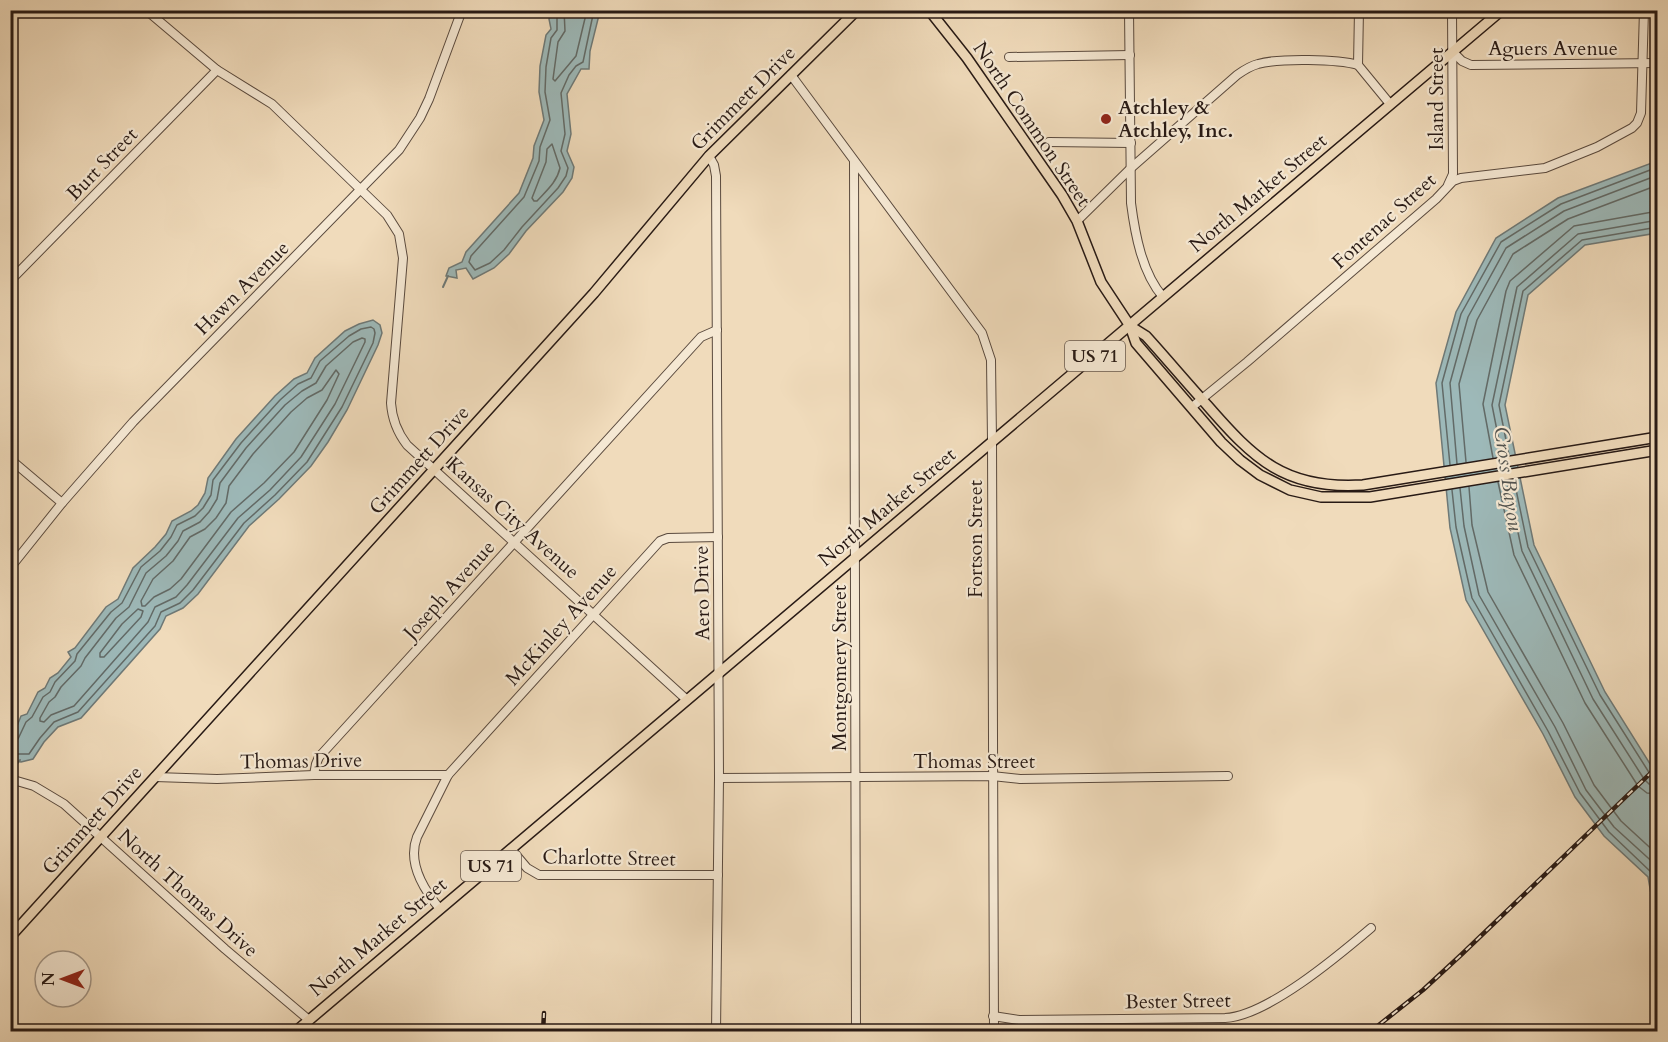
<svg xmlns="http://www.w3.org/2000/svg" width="1668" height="1042" font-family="Cardo,serif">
  <rect width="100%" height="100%" fill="#f0dbbb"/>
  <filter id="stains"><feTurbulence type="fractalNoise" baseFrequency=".00333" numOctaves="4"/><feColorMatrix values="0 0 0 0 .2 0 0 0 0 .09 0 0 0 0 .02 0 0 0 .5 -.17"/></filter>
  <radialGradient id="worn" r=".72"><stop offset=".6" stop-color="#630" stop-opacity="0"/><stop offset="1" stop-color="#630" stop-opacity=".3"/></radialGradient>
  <!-- water -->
  <g fill="#9db9b9" stroke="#6e7977" stroke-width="1.5">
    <polygon points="551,11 600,11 590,51 589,69 581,69 567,94 571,134 567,151 574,167 572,178 563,192 526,231 509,254 494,268 473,279 466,268 456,270 457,278 446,276 449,268 462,262 466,252 519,193 533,158 534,146 544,120 539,92 540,66 546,35 551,29 549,19"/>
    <polygon points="1657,161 1657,233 1585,245 1528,295 1505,405 1534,545 1605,692 1657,775 1657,942 1655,916 1648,877 1604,836 1575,797 1543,734 1466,600 1450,528 1436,383 1456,312 1496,238 1558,198"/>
    <polygon points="373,320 380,325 382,333 378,345 347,410 328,442 311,466 279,499 249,526 198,594 183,608 166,616 160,629 81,718 58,727 44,742 33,759 21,762 11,760 11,741 21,716 27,714 38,692 45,688 50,678 58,673 71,657 68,652 75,648 106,607 118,599 133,568 155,547 166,534 172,521 191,511 198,505 205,493 208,478 236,439 275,396 294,379 307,373 315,358 345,331 359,324"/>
  </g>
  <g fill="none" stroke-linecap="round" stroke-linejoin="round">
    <!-- shore -->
    <g stroke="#626a67" stroke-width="1.5">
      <polyline points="557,10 557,30 551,38 546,67 545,92 550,120 540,147 539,161 524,197 471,256 469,262 475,270 490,263 504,250 522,227 558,188 566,176 568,168 561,151 565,134 561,93 569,75 576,66 583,62 594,10"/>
      <polyline points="564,10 565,31 558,42 553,79 555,81 576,56 587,10"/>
      <path d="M 552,144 L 560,168 C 557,182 546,191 537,201 L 534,201 L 532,198 L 546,162 L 547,149 Z"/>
      <polygon points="362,338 365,339 365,342 335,404 301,457 270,490 238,518 187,585 176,597 155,607 148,622 74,706 51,715 44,722 40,721 40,718 49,702 55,697 61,687 81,666 85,658 116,618 129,607 146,573 166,556 178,541 183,531 200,522 209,512 217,499 220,483 246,448 285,405 302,391 316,383 326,366 353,342"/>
      <polygon points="336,370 339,374 327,400 294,452 264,483 231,512 181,579 170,589 154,597 145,606 142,606 141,601 153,579 173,561 190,537 205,529 216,518 226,503 229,486 253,454 291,412 307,398 322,390"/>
      <polyline points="1509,455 1499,405 1523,291 1582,240 1658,227"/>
      <polyline points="1502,456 1492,405 1517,287 1578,234 1658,220"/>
      <polyline points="1493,458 1483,404 1506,291 1510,281 1574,226 1658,211"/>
      <polyline points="1466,462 1459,384 1477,320 1513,254 1568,219 1658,185"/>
      <polyline points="1457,464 1450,383 1468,317 1506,248 1564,211 1658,175"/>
      <polyline points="1450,465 1442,383 1461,314 1501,242 1561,204 1658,167"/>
      <polyline points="1514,480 1528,547 1600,695 1650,774 1658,778"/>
      <polyline points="1507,481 1522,551 1593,699 1644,779 1649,784 1658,785"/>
      <polyline points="1498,482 1514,555 1585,703 1638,786 1647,793 1658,794"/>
      <polyline points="1469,487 1472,525 1488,592 1563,723 1594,785 1621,821 1658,855"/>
      <polyline points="1460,488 1464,526 1479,595 1555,727 1586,790 1614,827 1658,867"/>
      <polyline points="1452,490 1456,527 1472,598 1548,731 1580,793 1609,832 1652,873 1658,895"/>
      <polygon points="138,609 143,611 141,617 104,657 100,657 100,653 122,624"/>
      <polyline points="10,741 18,739 26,722 32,717 43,697 50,692 55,682 75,661 77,654 111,612 122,603 141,567 160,551 171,537 177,525 195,516 203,508 211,495 213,480 241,443 280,400 298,384 311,378 320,361 349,336 361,329 371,327 374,329 375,333 373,343 342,407 307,462 275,495 244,523 193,590 180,603 161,612 155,626 78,712 54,722 40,738 29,754 10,754"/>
    </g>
    <!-- stream -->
    <g stroke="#6e7977" stroke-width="2">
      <polyline points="443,287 448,276"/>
      <polyline points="12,770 20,760"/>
    </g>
    <!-- minor casing -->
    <g stroke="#5a4a3e" stroke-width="10">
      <g id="minor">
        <path d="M 146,10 L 217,70 L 272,104 L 387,215 L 399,234 L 403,258 L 391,403 C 392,419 397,432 407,445 L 687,700"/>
        <path d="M 1129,10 L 1131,203 C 1135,234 1142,273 1163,297"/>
        <polyline points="1453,52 1462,61 1471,65 1658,63"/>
        <polyline points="1009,57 1130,55"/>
        <polyline points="1358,65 1359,10"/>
        <polyline points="791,75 982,333 991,360 992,441 994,1032"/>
        <polyline points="1049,142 1131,143"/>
        <polyline points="709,156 714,165 716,176 719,778 716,1032"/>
        <polyline points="854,161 856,1032"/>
        <polyline points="1448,185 1453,174 1452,10"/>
        <path d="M 1077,221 L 1131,168 L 1237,75 C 1244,70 1250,66 1258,64 C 1279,58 1338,59 1358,65 L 1390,104"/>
        <polyline points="10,281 217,70"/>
        <polyline points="1192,407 1247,362 1436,199 1453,181 1461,178 1545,168 1597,147 1632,128 1637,123 1641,113 1644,10"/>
        <polyline points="10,459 62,503"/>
        <polyline points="10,568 62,503 133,422 399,150 420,118 429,99 462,10"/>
        <polyline points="314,775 316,764 319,757 701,337 717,330"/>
        <polyline points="155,777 217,779 314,775 448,775"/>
        <polyline points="719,778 992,776 1020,779 1228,776"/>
        <polyline points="10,779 34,786 64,804 225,949 309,1020"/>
        <polyline points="511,849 527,868 539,875 718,875"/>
        <path d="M 440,909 C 424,890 407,863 417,837 L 448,775 L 660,541 L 668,538 L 718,537"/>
        <path d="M 993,1016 L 1019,1020 L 1225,1018 C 1267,1016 1338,956 1371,928"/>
      </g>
    </g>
    <!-- major casing -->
    <g stroke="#281a15" stroke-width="12">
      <g id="major">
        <polyline points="929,10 967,58 1062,195 1077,221 1101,282 1130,326 1136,343 1221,442 1240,460 1260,475 1290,490 1321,497 1370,497 1658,450"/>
        <path d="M 1130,326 L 1146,336 C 1166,358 1186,382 1207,405 C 1254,459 1285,490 1363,485 L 1658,437"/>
        <polyline points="10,937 594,293 709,156 857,10"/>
        <polyline points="295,1032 1502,10"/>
      </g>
    </g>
    <!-- minor -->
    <use href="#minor" stroke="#f5e8d3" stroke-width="8"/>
    <!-- major -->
    <use href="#major" stroke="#f0dbbb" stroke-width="9"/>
    <!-- rail casing -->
    <g stroke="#281a15" stroke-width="4.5">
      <g id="rail">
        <polyline points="543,1032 544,1013"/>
        <polyline points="640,1032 640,1026"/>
        <polyline points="1370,1032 1423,990 1462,954 1658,766"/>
      </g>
    </g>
    <!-- rail -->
    <use href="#rail" stroke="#f5e8d3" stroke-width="2" stroke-dasharray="7" stroke-linecap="butt"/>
  </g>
  <!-- markers -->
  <circle fill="#8f2418" stroke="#f5e8d3" stroke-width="2" cx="1106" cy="119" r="6"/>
  <g text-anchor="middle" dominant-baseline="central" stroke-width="4.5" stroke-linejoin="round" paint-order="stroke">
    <!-- shield labels -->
    <g fill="#f5e8d3" stroke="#66584e" stroke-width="1.5">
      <rect x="1065" y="341" width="60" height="30" rx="4.5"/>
      <rect x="461" y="851" width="60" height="30" rx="4.5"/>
    </g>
    <g font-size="18" font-weight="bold" fill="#281a15">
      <text x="1095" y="356">US 71</text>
      <text x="491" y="866">US 71</text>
    </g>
    <!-- street labels -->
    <g font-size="20" fill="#281a15" stroke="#f5e8d3">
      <text x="1553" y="48">Aguers Avenue</text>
      <text transform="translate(743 98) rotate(-45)">Grimmett Drive</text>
      <text transform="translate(1436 99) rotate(-90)">Island Street</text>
      <text transform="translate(1032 124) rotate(56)">North Common Street</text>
      <text transform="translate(102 164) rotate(-46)">Burt Street</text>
      <text transform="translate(1258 193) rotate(-40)">North Market Street</text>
      <text transform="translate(1384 221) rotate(-42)">Fontenac Street</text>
      <text transform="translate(242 288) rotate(-45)">Hawn Avenue</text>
      <text transform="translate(419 460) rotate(-48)">Grimmett Drive</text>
      <text transform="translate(887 507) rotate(-40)">North Market Street</text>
      <text transform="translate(513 518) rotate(42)">Kansas City Avenue</text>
      <text transform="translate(975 539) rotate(-90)">Fortson Street</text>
      <text transform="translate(449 590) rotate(-48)">Joseph Avenue</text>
      <text transform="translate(702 593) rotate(-91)">Aero Drive</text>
      <text transform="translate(561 625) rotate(-48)">McKinley Avenue</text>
      <text transform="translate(839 668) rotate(-90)">Montgomery Street</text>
      <text transform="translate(301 761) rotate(-1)">Thomas Drive</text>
      <text x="974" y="761">Thomas Street</text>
      <text transform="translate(92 820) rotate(-48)">Grimmett Drive</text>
      <text transform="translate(609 858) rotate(1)">Charlotte Street</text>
      <text transform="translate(188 893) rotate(42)">North Thomas Drive</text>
      <text transform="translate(378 937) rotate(-40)">North Market Street</text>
      <text transform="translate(1178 1001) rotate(-1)">Bester Street</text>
    </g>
    <!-- poi labels -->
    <g font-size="20" font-weight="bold" fill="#281a15" stroke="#f5e8d3" text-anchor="start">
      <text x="1118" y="107">Atchley &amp;<tspan x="1118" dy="23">Atchley, Inc.</tspan></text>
    </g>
    <!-- water labels -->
    <g font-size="21" font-style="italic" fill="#51524e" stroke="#f5e8d3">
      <text transform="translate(1508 479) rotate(82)">Cross Bayou</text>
    </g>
  </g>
  <!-- margin -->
  <rect width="1668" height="1042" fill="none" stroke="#f0dbbb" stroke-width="36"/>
  <rect x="12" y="12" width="1644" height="1018" fill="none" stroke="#281a15" stroke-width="3"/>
  <rect x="18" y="18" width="1632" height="1006" fill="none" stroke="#281a15" stroke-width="1.5"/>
  <!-- north arrow -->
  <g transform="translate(63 979) rotate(270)"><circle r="28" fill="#f5e8d3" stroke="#a39687" stroke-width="1.5"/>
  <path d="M0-4.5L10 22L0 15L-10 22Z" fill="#8f2418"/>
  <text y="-9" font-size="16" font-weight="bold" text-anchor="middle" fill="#281a15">N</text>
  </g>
  <rect width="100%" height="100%" filter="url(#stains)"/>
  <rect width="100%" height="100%" fill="url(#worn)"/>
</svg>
